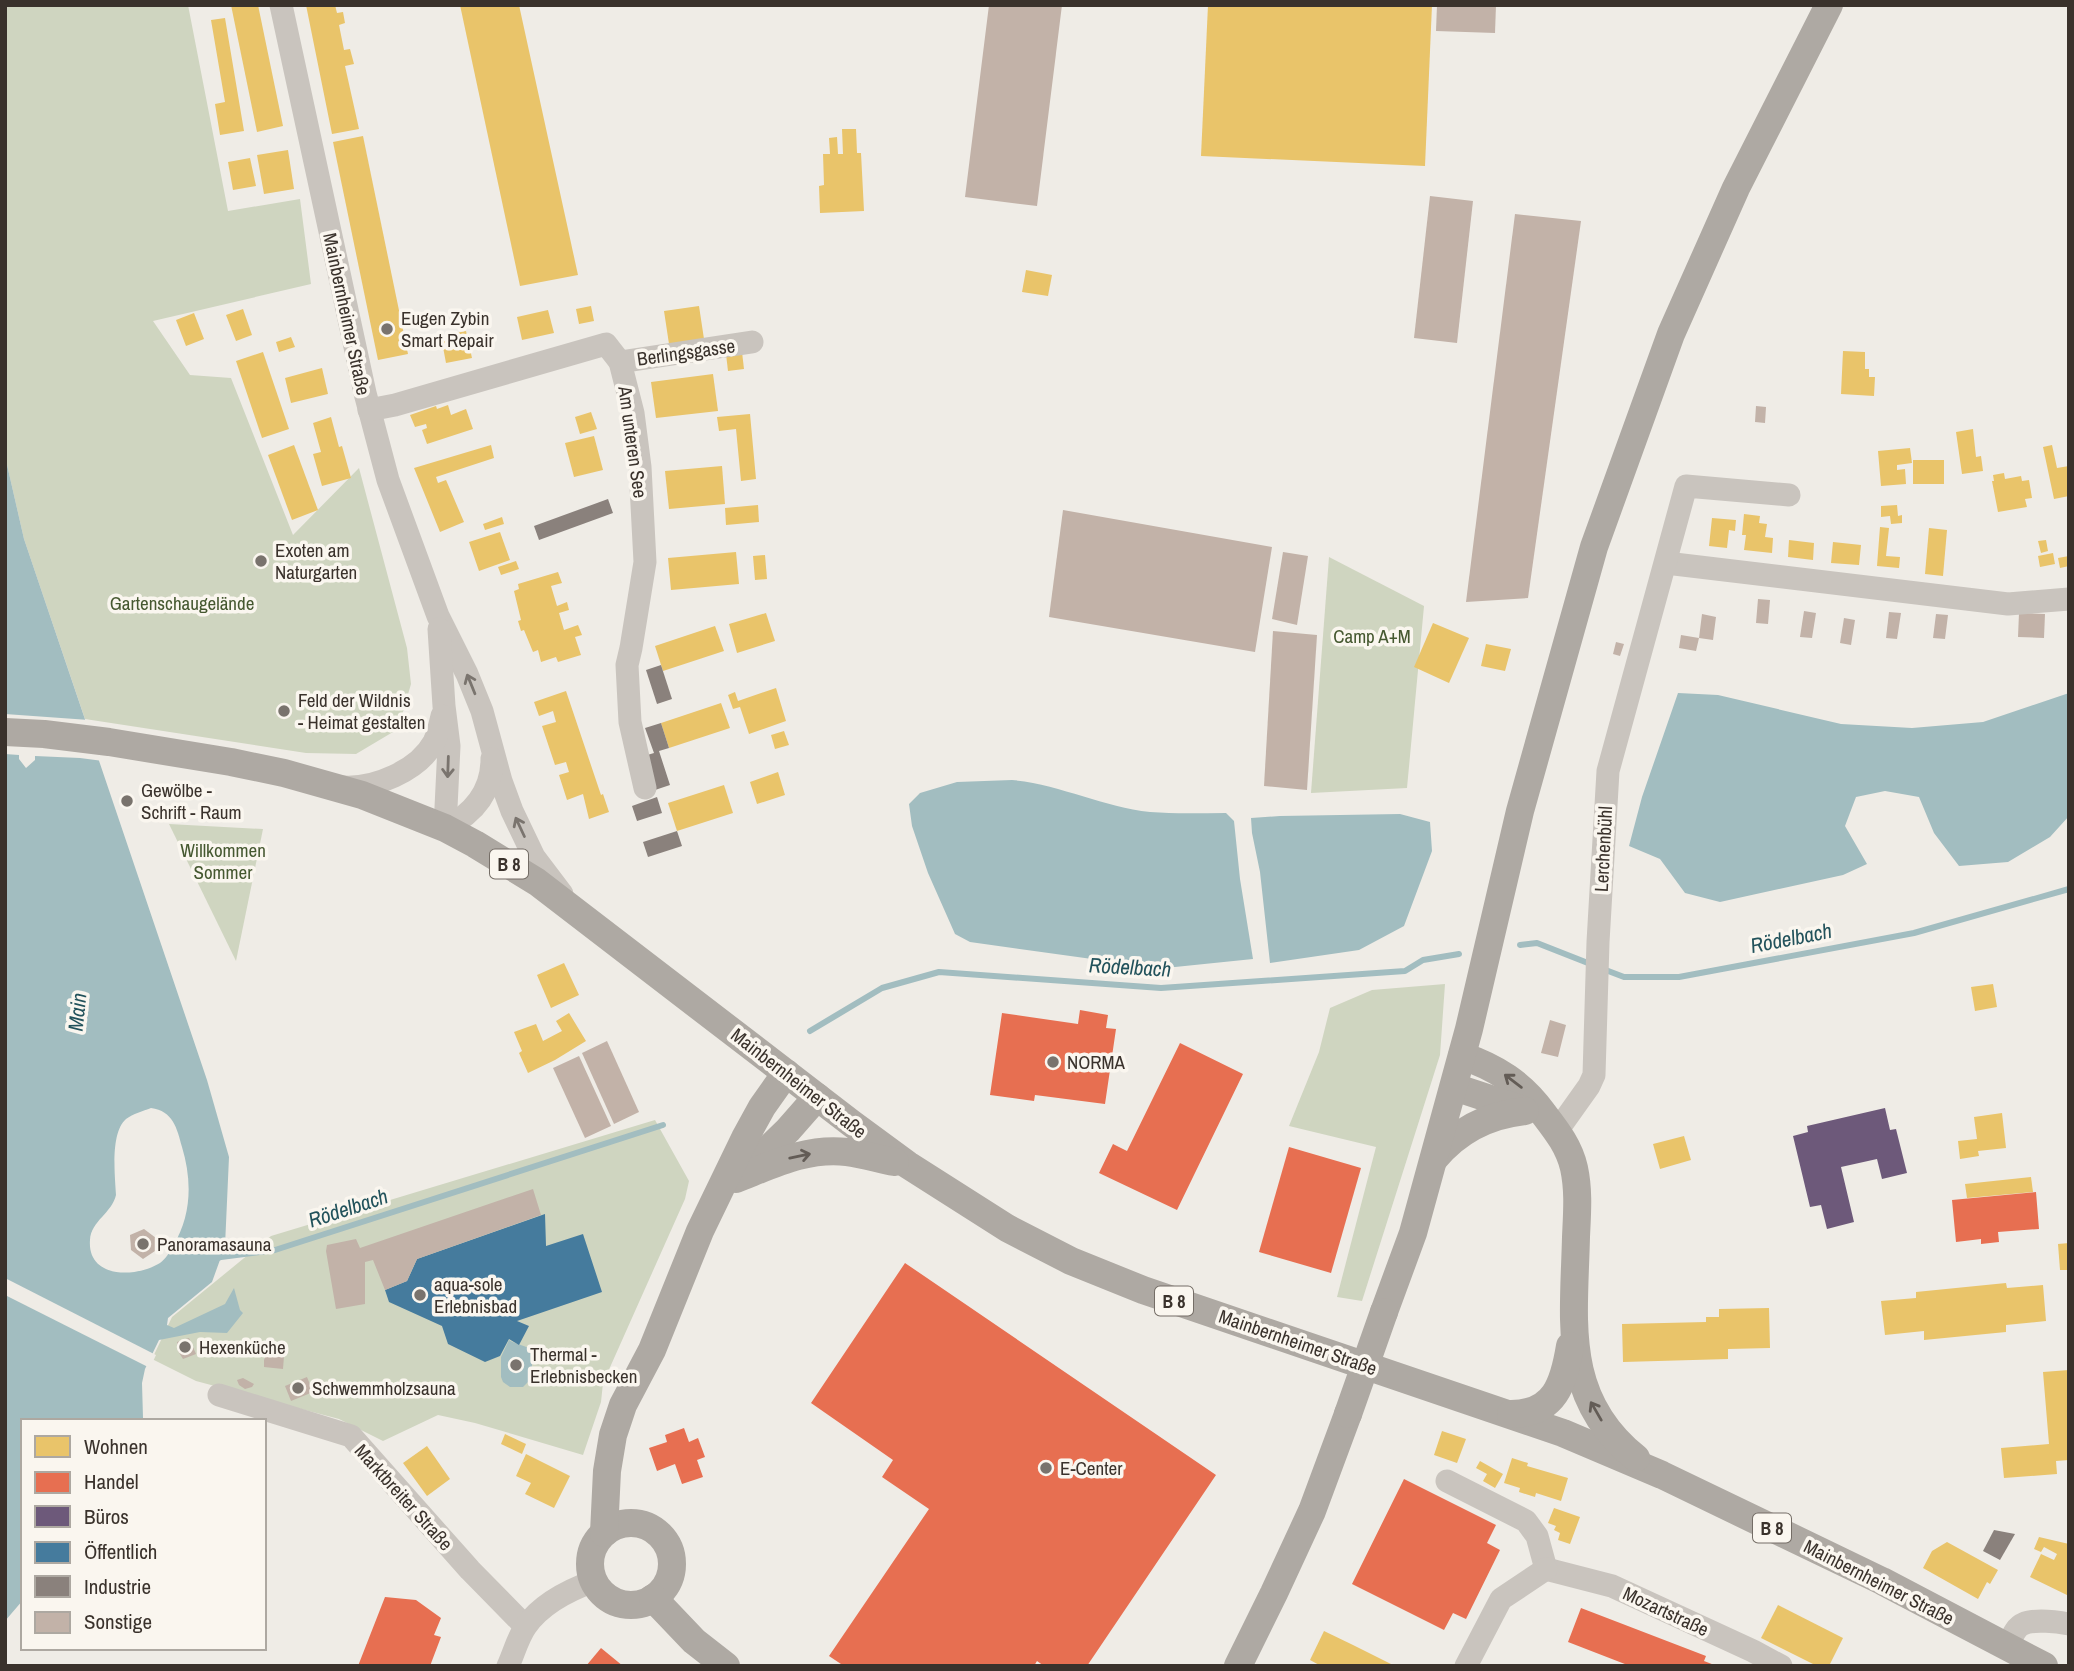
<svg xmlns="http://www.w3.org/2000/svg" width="2074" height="1671" font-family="'Archivo Narrow',sans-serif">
  <rect width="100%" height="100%" fill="#efece6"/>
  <!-- green -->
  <g fill="#cfd5c0">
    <polygon points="5,5 188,5 228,211 300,199 311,284 153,321 190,375 231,378 293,535 359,468 407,648 411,684 398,729 356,754 306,753 85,719 24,539 5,456"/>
    <polygon points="1329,557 1424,606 1407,788 1311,793"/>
    <polygon points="169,824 263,829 236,961"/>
    <polygon points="1445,984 1440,1055 1362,1301 1337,1297 1376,1147 1289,1126 1319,1052 1330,1008 1372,990"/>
    <polygon points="655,1120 689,1181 685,1199 603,1383 601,1402 583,1455 475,1423 438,1415 383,1441 339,1419 196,1381 152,1359 172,1317 271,1236"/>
  </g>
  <!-- water -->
  <g fill="#a2bdc0" fill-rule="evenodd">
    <path d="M 5,456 L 24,539 L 207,1080 L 229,1157 L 225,1246 L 212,1282 L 168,1318 L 167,1325 L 174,1328 L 225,1304 L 234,1288 L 240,1310 L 243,1313 L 227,1333 L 200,1332 L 159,1340 L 145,1369 L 142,1383 L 143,1418 L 141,1421 L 23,1421 L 23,1600 L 5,1621 ZM 151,1108 C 173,1111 177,1128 182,1147 C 192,1180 192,1215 173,1246 C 170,1251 166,1259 160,1263 C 136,1278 87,1279 90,1240 C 91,1221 112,1213 116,1195 C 115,1176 110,1133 126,1119 C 133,1114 143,1111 151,1108 Z"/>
    <polygon points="1678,693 1718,695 1841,724 1912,728 1983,722 2069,693 2069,816 2050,837 2008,862 1959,866 1934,833 1919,797 1885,791 1856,797 1845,826 1867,864 1843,875 1720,902 1685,893 1660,859 1629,846 1642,797"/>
    <path d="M 1012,780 C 1059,784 1103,807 1150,812 C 1175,814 1201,813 1226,813 L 1234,821 L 1240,879 L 1253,959 L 1175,967 L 1092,959 L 970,942 L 955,934 L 928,873 L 912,826 L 909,804 L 920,793 L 957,782 Z"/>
    <polygon points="1400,814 1430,822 1432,851 1404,926 1359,950 1270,963 1260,872 1252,833 1251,818 1280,816"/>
    <path d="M 509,1340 C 517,1345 526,1345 533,1351 L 531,1379 L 523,1387 L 510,1387 L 503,1382 L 501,1377 L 501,1357 Z"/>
  </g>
  <!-- pier -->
  <g fill="#efece6">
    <polygon points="5,714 89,720 103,761 80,758 35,756 35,760 26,768 19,759 19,755 5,754"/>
    <polygon points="5,1278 156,1355 150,1368 5,1295"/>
  </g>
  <!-- homes -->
  <g fill="#e9c46a">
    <polygon points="231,5 258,5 283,126 257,132"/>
    <polygon points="306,5 335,5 337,13 343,12 345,23 339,25 344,50 350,49 354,64 345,66 359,129 332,134"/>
    <polygon points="460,5 519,5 578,275 520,286"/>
    <polygon points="1208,5 1432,5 1425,166 1201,156"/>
    <polygon points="225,18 244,131 220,135 215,104 225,102 211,20"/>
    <polygon points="842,129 856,129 857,153 861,153 864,211 820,213 819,186 824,185 823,154 830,154 829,138 837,137 838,154 843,154"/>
    <polygon points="363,136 408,354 378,360 333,142"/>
    <polygon points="288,150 294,189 264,194 257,155"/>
    <polygon points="250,158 256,186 233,190 228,162"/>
    <polygon points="1026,270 1052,275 1048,296 1022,292"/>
    <polygon points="591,306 594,321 579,324 576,309"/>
    <polygon points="699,306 704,339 669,344 664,311"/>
    <polygon points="243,309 252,335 236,341 226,315"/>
    <polygon points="548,310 554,333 522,340 517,317"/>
    <polygon points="194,313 204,339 186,346 176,320"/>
    <polygon points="466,331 472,358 446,363 441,336"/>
    <polygon points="291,337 295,347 279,352 276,342"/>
    <polygon points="1843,351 1865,352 1865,369 1869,369 1869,377 1875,377 1874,396 1841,394"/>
    <polygon points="263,352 289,429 262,438 236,361"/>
    <polygon points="742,352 744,369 728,371 726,354"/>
    <polygon points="322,368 328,394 291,403 285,378"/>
    <polygon points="713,374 718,411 656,418 651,382"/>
    <polygon points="448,405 451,415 466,409 473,429 427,444 422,430 427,428 426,424 415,427 410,415 436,406 437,409"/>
    <polygon points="591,412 597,429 580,434 575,417"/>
    <polygon points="750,414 756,479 741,481 736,429 719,431 717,417"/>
    <polygon points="331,417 339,447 342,446 351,478 322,486 313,454 321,452 313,423"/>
    <polygon points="1973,429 1976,457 1981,456 1983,471 1962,474 1956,432"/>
    <polygon points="594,436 603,470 574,477 565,443"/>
    <polygon points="294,445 318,510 292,520 268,455"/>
    <polygon points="491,445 494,458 436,477 438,483 446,480 464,522 440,532 414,468"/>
    <polygon points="2052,445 2057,468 2069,466 2069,496 2054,499 2043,447"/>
    <polygon points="1910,448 1912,463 1897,465 1897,470 1905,469 1906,484 1881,486 1878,451"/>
    <rect x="1913" y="460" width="31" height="24"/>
    <polygon points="722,466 725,504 669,509 665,471"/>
    <polygon points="2004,473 2005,479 2021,476 2022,481 2029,480 2032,498 2025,499 2027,507 1998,512 1992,481 1994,481 1993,475"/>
    <polygon points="758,505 759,522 726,525 725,508"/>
    <polygon points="1897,505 1898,516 1902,515 1902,523 1891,524 1890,516 1881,517 1881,506"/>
    <polygon points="1744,514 1760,516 1759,523 1767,524 1765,537 1773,538 1772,553 1744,550 1746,535 1742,535"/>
    <polygon points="502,517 504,524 485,530 483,524"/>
    <polygon points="1712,518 1736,520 1735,531 1729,530 1727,548 1709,546"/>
    <polygon points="1880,527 1889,528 1886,556 1900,557 1899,568 1877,566"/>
    <polygon points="1929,528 1947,530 1943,576 1925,574"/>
    <polygon points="500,532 510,560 479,571 469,542"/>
    <polygon points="1789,540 1814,543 1813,560 1788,557"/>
    <polygon points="2046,540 2048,551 2041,553 2038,541"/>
    <polygon points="1833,542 1861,545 1859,565 1831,563"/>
    <polygon points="736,552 739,584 671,590 668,558"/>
    <polygon points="2053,553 2055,564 2040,567 2038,556"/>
    <polygon points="765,555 767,579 755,580 753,556"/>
    <polygon points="2069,556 2069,566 2060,568 2058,558"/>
    <polygon points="516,561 519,569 501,575 498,567"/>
    <polygon points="558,572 562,583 551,586 557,606 567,602 569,610 559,613 564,630 578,625 582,635 575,637 581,655 558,662 556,657 541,662 538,650 533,652 524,630 521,631 518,621 521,620 514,591 519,589 518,584"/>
    <polygon points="766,613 775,641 737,653 729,624"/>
    <polygon points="1433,623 1469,638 1449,683 1414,667"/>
    <polygon points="715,626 724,651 663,671 655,646"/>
    <polygon points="1486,644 1511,649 1505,671 1481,666"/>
    <polygon points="776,688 786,721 749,734 740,707 733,709 728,695 735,692 738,701"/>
    <polygon points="566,691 601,795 603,794 609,812 589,819 583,794 567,800 559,775 569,772 566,762 555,765 542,726 556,722 553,711 539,716 534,702"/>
    <polygon points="721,703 730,728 669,748 661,723"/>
    <polygon points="784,731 789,745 775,749 771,735"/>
    <polygon points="778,772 785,795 757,804 750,782"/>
    <polygon points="724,785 733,813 677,831 668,803"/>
    <polygon points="564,963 579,995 551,1008 537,975"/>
    <polygon points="1993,984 1997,1007 1975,1011 1971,987"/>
    <polygon points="569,1013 586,1041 555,1060 528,1073 519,1053 522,1051 514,1032 536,1024 543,1041 562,1031 556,1021"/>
    <polygon points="2002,1113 2006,1148 1978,1151 1979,1156 1960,1159 1958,1141 1977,1139 1974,1117"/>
    <polygon points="1684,1136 1691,1160 1660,1169 1653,1144"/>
    <polygon points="2031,1177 2033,1192 1967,1198 1965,1184"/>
    <polygon points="2069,1243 2069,1270 2060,1270 2058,1244"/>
    <polygon points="2006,1283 2007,1288 2043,1285 2046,1321 2006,1325 2006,1332 1924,1340 1924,1331 1885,1335 1881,1301 1916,1298 1916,1292"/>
    <polygon points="1769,1308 1770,1348 1728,1349 1728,1359 1623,1362 1622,1324 1706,1322 1706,1317 1719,1317 1719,1309"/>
    <polygon points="2069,1370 2069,1460 2056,1461 2057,1474 2004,1478 2001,1448 2049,1444 2043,1372"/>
    <polygon points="1442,1431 1466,1439 1457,1463 1434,1455"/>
    <polygon points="505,1434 526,1444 522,1454 501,1444"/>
    <polygon points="427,1446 450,1479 427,1496 403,1463"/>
    <polygon points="526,1454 570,1476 554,1508 525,1494 531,1483 516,1476"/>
    <polygon points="1512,1458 1528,1463 1527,1466 1568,1478 1561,1501 1536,1493 1535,1497 1519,1492 1520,1488 1504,1483"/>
    <polygon points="1480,1461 1503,1474 1495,1488 1483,1481 1487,1474 1476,1468"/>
    <polygon points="1554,1508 1580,1517 1570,1544 1558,1540 1560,1533 1554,1530 1556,1526 1548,1523"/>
    <polygon points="2039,1537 2069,1544 2069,1596 2030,1577 2041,1554 2054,1560 2057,1554 2044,1547 2041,1552 2034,1549"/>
    <polygon points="1947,1542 1998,1570 1990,1584 1987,1582 1978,1599 1923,1568 1932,1551"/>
    <polygon points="1778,1605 1843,1638 1829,1666 1817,1666 1761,1638"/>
    <polygon points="1324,1631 1353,1645 1395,1666 1321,1666 1310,1660"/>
  </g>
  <!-- shops -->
  <g fill="#e76f51">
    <polygon points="1080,1010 1108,1015 1106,1028 1116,1029 1105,1104 1035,1095 1034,1101 990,1095 1002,1013 1078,1024"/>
    <polygon points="1180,1043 1243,1074 1177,1210 1099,1173 1113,1144 1127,1151"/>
    <polygon points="1289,1147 1361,1168 1331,1273 1259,1252"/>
    <polygon points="2036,1192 2039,1229 1998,1232 1999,1242 1981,1244 1981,1239 1956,1242 1952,1200"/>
    <polygon points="905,1263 1216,1475 1087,1666 1044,1666 1037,1661 1034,1666 844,1666 829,1656 929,1509 882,1477 893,1460 811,1403"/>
    <polygon points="684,1428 689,1442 698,1438 705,1457 697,1460 703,1477 682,1484 675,1464 657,1471 649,1448 667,1442 665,1435"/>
    <polygon points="1404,1479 1496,1525 1487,1543 1500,1550 1466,1619 1453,1613 1444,1630 1352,1584"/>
    <polygon points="385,1597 416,1600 441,1618 434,1635 441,1637 430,1666 358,1666"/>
    <polygon points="1581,1608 1706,1656 1704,1661 1717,1666 1630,1666 1568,1642"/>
    <polygon points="601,1648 623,1666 586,1666"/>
  </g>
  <!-- offices -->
  <polygon fill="#6d597a" points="1885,1108 1890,1130 1896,1129 1907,1173 1882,1179 1877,1159 1841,1167 1854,1222 1827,1229 1821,1205 1810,1207 1793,1136 1808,1132 1807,1126"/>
  <!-- public -->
  <polygon fill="#457b9d" points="545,1214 546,1246 583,1234 602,1292 517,1321 529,1326 519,1345 509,1339 500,1356 485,1362 448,1344 442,1326 389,1302 385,1290 407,1281 417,1259"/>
  <!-- industry -->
  <g fill="#8a817c">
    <polygon points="608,499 613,513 539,540 534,526"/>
    <polygon points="661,665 672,699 657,704 646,670"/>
    <polygon points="661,723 669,748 659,751 670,785 655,790 644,756 654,753 645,728"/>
    <polygon points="657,797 662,813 637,821 632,806"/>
    <polygon points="677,831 682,846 648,857 643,842"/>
    <polygon points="1994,1530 2015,1534 2000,1560 1983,1551"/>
  </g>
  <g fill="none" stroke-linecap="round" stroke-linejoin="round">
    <!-- stream -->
    <g stroke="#a2bdc0" stroke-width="6">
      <polyline points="1520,945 1537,943 1593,965"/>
      <polyline points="1603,969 1624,977 1679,977 1914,933 2069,889"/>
      <polyline points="810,1031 882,988 939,972 1161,988 1405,971 1423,960 1459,954"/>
      <polyline points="213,1260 221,1257 275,1250 663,1125"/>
    </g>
  </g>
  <!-- building -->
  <g fill="#c2b2a8">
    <polygon points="989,5 1062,5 1037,206 965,197"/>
    <polygon points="1437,5 1496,5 1495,33 1436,31"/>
    <polygon points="1430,196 1473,201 1457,343 1414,338"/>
    <polygon points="1515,214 1581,221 1528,598 1466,602"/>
    <polygon points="1756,406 1766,407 1765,423 1755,422"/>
    <polygon points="1063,510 1272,547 1255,652 1049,617"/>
    <polygon points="1283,552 1308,556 1297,625 1272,619"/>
    <polygon points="1758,599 1770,600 1768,624 1756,623"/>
    <polygon points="1804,611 1816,613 1812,638 1800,637"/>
    <polygon points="1889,612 1901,613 1897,639 1886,638"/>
    <polygon points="2019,613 2045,614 2044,638 2018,637"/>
    <polygon points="1702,614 1716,617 1713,640 1699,638 1696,651 1679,648 1681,635 1699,638"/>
    <polygon points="1936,614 1948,615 1945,639 1933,638"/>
    <polygon points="1844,618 1855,620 1851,645 1840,643"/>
    <polygon points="1273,631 1317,635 1307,790 1264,786"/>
    <polygon points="1616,642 1624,644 1620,656 1613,654"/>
    <polygon points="1550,1020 1566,1025 1558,1057 1541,1053"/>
    <polygon points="607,1041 639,1112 614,1124 582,1053"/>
    <polygon points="579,1056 611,1126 585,1138 553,1068"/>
    <polygon points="533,1189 541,1215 417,1259 407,1281 385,1290 373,1260 365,1262 365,1304 336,1309 326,1251 327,1245 356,1239 360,1248"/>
    <polygon points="144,1229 156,1238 155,1251 143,1259 131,1250 130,1235"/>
    <polygon points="189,1338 196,1354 183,1359 178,1351 177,1342"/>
    <polygon points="274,1354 284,1356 283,1369 264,1367 264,1360 266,1355"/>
    <polygon points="307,1377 313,1392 291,1401 285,1386"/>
    <polygon points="243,1378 254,1384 252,1387 245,1389 239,1385 237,1380"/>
  </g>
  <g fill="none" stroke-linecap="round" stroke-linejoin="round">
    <!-- minor -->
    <g stroke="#c9c4be" stroke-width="23">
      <polyline points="281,5 365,393 388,480 438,616 467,674 482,711 501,781 512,811 534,857 562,894"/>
      <polyline points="620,362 752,342"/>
      <polyline points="369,410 395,405 606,344 620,362 633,413 640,467 645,562 631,648 627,665 630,722 645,788"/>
      <polyline points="1666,563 2008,604 2069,599"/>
      <polyline points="439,629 444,706 449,746 445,828"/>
      <path d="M 343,787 C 374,789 418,771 434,742 C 438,734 440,725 442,716"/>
      <path d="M 445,828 C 473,814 492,792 492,759"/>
      <polyline points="1557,1131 1589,1086 1594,1075 1598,942 1608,771 1686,486 1789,495"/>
      <polyline points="219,1395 351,1436 470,1570 525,1626"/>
      <polyline points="1447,1481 1526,1521 1537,1536 1546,1569"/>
      <polyline points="1546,1569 1612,1586 1753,1651 1781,1666"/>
      <path d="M 2007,1647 C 2011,1640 2015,1627 2023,1624 C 2034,1619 2058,1622 2069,1624"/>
      <path d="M 508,1666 C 514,1653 518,1637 526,1626 C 542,1603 569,1590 594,1581"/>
      <polyline points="1466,1666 1501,1599 1546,1569"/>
    </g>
    <!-- major -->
    <g stroke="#aea9a3" stroke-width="28">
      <polyline points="5,732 44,734 109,742 231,762 284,773 362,795 445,828 475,844 537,882 851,1123 908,1165 1007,1228 1071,1261 1143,1290 1563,1433 1662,1475 1882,1581 2044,1666"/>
      <path d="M 1462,1056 C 1496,1067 1522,1084 1543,1113 C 1556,1130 1569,1146 1574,1168 C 1579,1191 1577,1214 1576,1237 C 1574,1322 1561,1398 1636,1458"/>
      <polyline points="1454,1087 1524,1110"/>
      <path d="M 1434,1159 C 1458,1130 1488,1115 1525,1111"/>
      <polyline points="749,1168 788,1130 817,1097"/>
      <path d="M 736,1179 C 772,1165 807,1147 847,1152 C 863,1154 879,1159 895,1162"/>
      <polyline points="1384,1312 1413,1233 1469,1029 1520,811 1594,547 1671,334 1736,188 1829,5"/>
      <path d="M 1511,1414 C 1555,1414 1564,1383 1570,1346"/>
      <circle cx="631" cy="1564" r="41"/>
      <polyline points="604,1533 607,1471 613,1435 623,1405 652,1350 700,1231 745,1138 762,1107 786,1073"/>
      <polyline points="653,1598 694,1641 726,1666"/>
      <polyline points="1238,1666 1274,1593 1312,1511 1348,1414"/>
    </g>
    <!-- major-bridge -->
    <polyline stroke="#aea9a3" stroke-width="28" points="1348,1414 1384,1312"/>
  </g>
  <!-- one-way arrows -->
  <defs><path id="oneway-shaft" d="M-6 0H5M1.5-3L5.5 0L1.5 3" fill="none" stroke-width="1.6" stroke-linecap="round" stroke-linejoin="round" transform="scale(1.75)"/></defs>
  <g stroke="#7a746e">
    <use href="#oneway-shaft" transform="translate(471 684) rotate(-112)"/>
    <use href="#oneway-shaft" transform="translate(448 767) rotate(92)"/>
    <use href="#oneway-shaft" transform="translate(520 827) rotate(-115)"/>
  </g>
  <g stroke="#635c56">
    <use href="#oneway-shaft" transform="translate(1513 1081) rotate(-143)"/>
    <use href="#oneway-shaft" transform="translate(800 1156) rotate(-12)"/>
    <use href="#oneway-shaft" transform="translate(1596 1411) rotate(-120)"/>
  </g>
  <!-- markers -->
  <g fill="#79736d" stroke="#faf6ef" stroke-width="2.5">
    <circle cx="387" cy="329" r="7"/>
    <circle cx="261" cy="561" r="7"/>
    <circle cx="284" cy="711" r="7"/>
    <circle cx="127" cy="801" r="7"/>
    <circle cx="1053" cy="1062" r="7"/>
    <circle cx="143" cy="1244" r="7"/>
    <circle cx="420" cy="1295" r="7"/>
    <circle cx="185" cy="1347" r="7"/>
    <circle cx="516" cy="1365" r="7"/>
    <circle cx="298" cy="1388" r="7"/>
    <circle cx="1046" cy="1468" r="7"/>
  </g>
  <g text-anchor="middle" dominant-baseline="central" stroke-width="7" stroke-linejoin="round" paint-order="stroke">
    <!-- shield labels -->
    <g fill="#faf6ef" stroke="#746d66" stroke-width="2">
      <rect x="490" y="849.5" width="38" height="29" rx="5"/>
      <rect x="1155" y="1286.5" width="38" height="29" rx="5"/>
      <rect x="1753" y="1513.5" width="38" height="29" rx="5"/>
    </g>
    <g font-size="18" font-weight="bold" fill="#3a322c">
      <text x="509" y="864">B 8</text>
      <text x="1174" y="1301">B 8</text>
      <text x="1772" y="1528">B 8</text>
    </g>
    <!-- street labels -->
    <g font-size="19" fill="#3a322c" stroke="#faf6ef">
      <text transform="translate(347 314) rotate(78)">Mainbernheimer Straße</text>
      <text transform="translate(686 352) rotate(-8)">Berlingsgasse</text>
      <text transform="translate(633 442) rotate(82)">Am unteren See</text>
      <text transform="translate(1603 849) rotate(-87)">Lerchenbühl</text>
      <text transform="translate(799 1083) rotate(38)">Mainbernheimer Straße</text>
      <text transform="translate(1298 1342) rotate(19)">Mainbernheimer Straße</text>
      <text transform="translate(404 1497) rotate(48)">Marktbreiter Straße</text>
      <text transform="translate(1879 1582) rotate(27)">Mainbernheimer Straße</text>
      <text transform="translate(1666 1611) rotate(25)">Mozartstraße</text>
    </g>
    <!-- poi labels -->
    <g font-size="19" fill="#3a322c" stroke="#faf6ef" text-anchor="start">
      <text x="401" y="318">Eugen Zybin<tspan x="401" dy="22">Smart Repair</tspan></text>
      <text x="275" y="550">Exoten am<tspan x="275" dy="22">Naturgarten</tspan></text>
      <text x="298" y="700">Feld der Wildnis<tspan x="298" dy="22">- Heimat gestalten</tspan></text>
      <text x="141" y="790">Gewölbe -<tspan x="141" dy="22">Schrift - Raum</tspan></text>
      <text x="1067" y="1062">NORMA</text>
      <text x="157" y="1244">Panoramasauna</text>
      <text x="434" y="1284">aqua-sole<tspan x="434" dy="22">Erlebnisbad</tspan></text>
      <text x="199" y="1347">Hexenküche</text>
      <text x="530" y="1354">Thermal -<tspan x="530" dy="22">Erlebnisbecken</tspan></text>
      <text x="312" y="1388">Schwemmholzsauna</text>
      <text x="1060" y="1468">E-Center</text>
    </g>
    <!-- park labels -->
    <g font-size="19" fill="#455830" stroke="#faf6ef">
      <text x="182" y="603">Gartenschaugelände</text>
      <text x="1372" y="636">Camp A+M</text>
      <text x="223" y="850">Willkommen<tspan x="223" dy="22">Sommer</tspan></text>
    </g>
    <!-- water labels -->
    <g font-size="21" font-style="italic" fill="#22525b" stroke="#faf6ef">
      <text transform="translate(1791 938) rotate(-11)">Rödelbach</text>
      <text transform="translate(1130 967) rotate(3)">Rödelbach</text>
      <text transform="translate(77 1012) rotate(-84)">Main</text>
      <text transform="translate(348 1208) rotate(-18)">Rödelbach</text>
    </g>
  </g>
  <!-- border -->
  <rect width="2074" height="1671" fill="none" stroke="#3a322c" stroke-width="14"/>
  <!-- legend -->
  <rect x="21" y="1419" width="245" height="231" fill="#faf6ef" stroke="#ada8a1" stroke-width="2"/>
  <rect x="35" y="1436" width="35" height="21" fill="#e9c46a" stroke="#ada8a1" stroke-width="2"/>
  <text x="84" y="1454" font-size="21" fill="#3a322c">Wohnen</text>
  <rect x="35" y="1472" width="35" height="21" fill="#e76f51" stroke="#ada8a1" stroke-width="2"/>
  <text x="84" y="1489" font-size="21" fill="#3a322c">Handel</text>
  <rect x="35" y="1506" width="35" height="21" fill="#6d597a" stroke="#ada8a1" stroke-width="2"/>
  <text x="84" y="1524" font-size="21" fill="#3a322c">Büros</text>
  <rect x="35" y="1542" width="35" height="21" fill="#457b9d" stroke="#ada8a1" stroke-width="2"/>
  <text x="84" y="1559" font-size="21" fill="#3a322c">Öffentlich</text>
  <rect x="35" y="1576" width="35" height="21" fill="#8a817c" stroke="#ada8a1" stroke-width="2"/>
  <text x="84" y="1594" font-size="21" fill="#3a322c">Industrie</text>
  <rect x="35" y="1612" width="35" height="21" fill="#c2b2a8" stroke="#ada8a1" stroke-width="2"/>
  <text x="84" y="1629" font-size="21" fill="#3a322c">Sonstige</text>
</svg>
